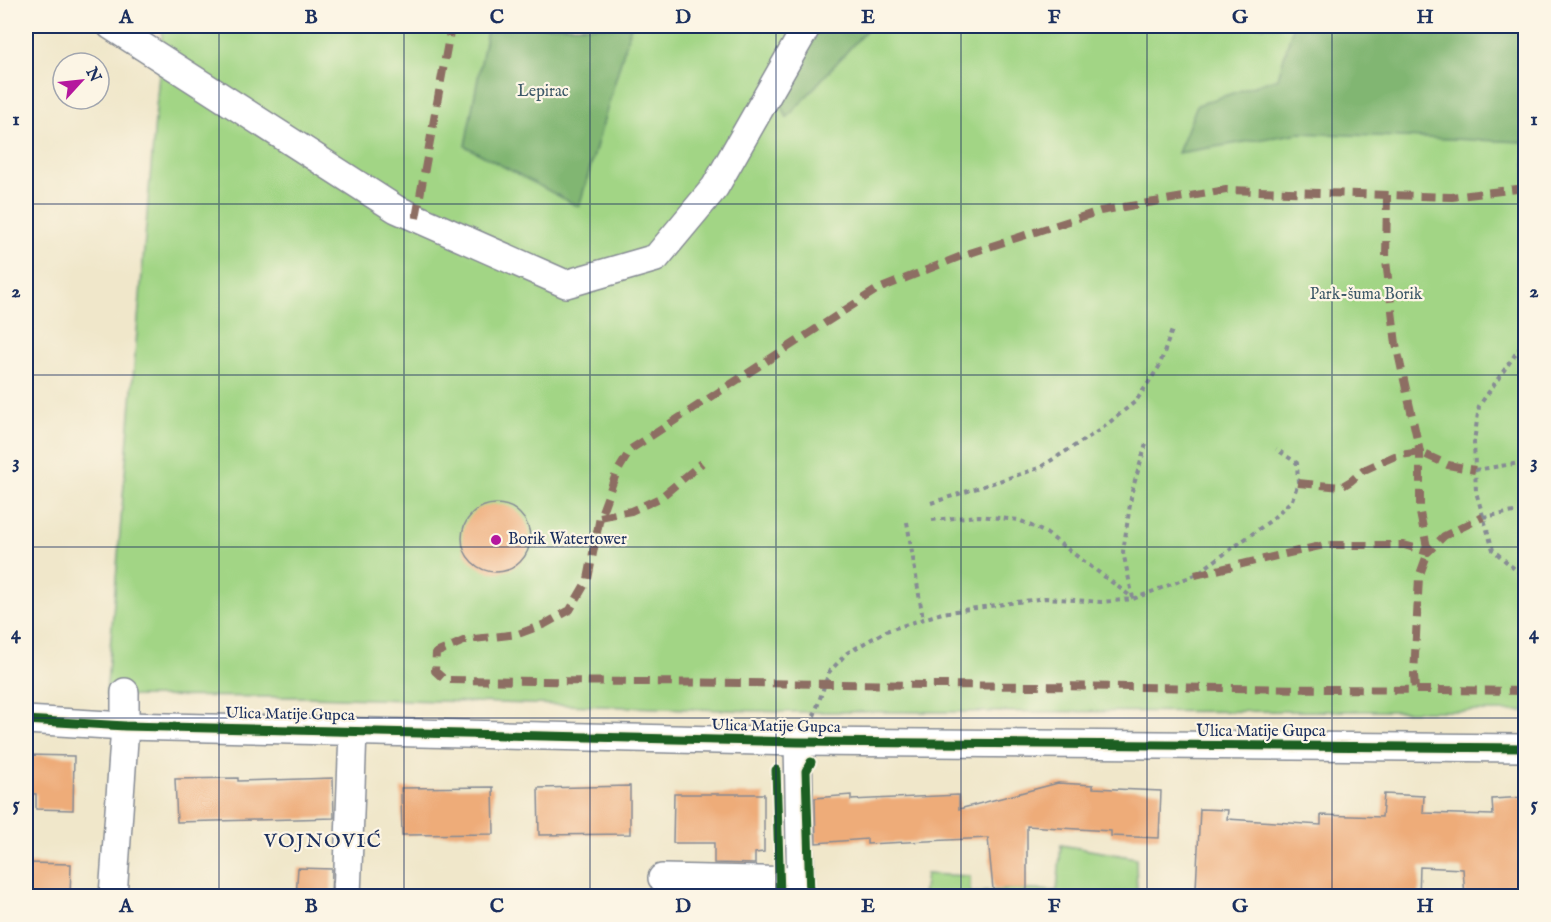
<svg xmlns="http://www.w3.org/2000/svg" width="1551" height="922" font-family="'IM FELL English',serif">
  <rect width="100%" height="100%" fill="#fcf5e5"/>
  <filter id="ink" filterUnits="userSpaceOnUse"><feTurbulence type="fractalNoise" baseFrequency=".0167" numOctaves="2"/><feDisplacementMap in="SourceGraphic" scale="12" xChannelSelector="R" yChannelSelector="G"/><feConvolveMatrix kernelMatrix="1 2 1 2 8 2 1 2 1" color-interpolation-filters="sRGB"/></filter>
  <filter id="wash" filterUnits="userSpaceOnUse"><feTurbulence type="fractalNoise" baseFrequency=".008" numOctaves="4" result="noise"/><feDisplacementMap in="SourceGraphic" scale="24" xChannelSelector="R" yChannelSelector="G"/><feGaussianBlur stdDeviation="1.35" result="paint"/><feColorMatrix in="noise" values="0 0 0 0 0 0 0 0 0 0 0 0 0 0 0 0 0 1.4 0 .05"/><feComposite in="paint" operator="in"/></filter>
  <g filter="url(#wash)">
    <rect width="100%" height="100%" fill="#f0e7ca"/>
    <!-- green -->
    <g fill="#a2d585" stroke="#5e8272" stroke-width="1.5">
      <polygon points="163,26 1525,26 1525,711 785,712 311,697 106,696"/>
      <polygon points="1061,845 1136,858 1137,896 923,896 926,874 970,876 970,894 1011,889 1057,891"/>
    </g>
    <!-- forest -->
    <g fill="#81b672" stroke="#4e7268" stroke-width="1.5">
      <polygon points="488,26 631,26 579,207 465,146"/>
      <polygon points="807,26 870,26 787,118 772,86"/>
      <polygon points="1293,26 1525,26 1525,142 1300,133 1178,153 1197,105 1278,78"/>
    </g>
    <g id="blocks">
      <!-- building -->
      <g fill="#eeac79">
        <circle cx="496" cy="538" r="34"/>
        <polygon points="26,755 74,756 73,810 36,809 36,794 26,793"/>
        <polygon points="238,778 238,781 333,778 334,818 177,822 175,779"/>
        <polygon points="1058,783 1093,785 1093,788 1161,791 1159,838 1111,836 1111,831 1027,826 1027,890 993,889 988,838 867,844 867,839 816,843 815,798 851,795 851,800 959,795 959,809"/>
        <polygon points="630,786 630,834 539,835 538,788"/>
        <polygon points="493,787 494,834 402,835 401,788"/>
        <polygon points="674,794 764,794 764,852 755,853 755,864 714,863 714,843 673,843"/>
        <polygon points="1384,794 1424,796 1423,813 1493,815 1492,799 1526,797 1526,890 1486,892 1487,897 1465,897 1463,869 1420,867 1419,897 1228,897 1228,891 1196,889 1200,809 1228,810 1227,819 1321,825 1321,815 1382,817"/>
        <polygon points="26,863 71,864 70,897 26,897"/>
        <polygon points="298,868 332,869 331,897 296,897"/>
      </g>
    </g>
  </g>
  <g filter="url(#ink)">
    <use href="#blocks" fill-opacity="0" stroke="#868b94" stroke-width="1.5"/>
    <g fill="none" stroke-linecap="round" stroke-linejoin="round">
      <!-- minor casing -->
      <g stroke="#868b94" stroke-width="30">
        <g id="minor">
          <polyline points="111,26 396,209 566,284 656,258 715,187 807,26"/>
          <polyline points="26,720 125,726 798,742 1526,748"/>
          <polyline points="798,742 801,896"/>
          <polyline points="662,878 801,881"/>
          <polyline points="113,896 125,726 125,692"/>
          <polyline points="347,896 353,731"/>
        </g>
      </g>
      <!-- path -->
      <g stroke="#868b94" stroke-width="4" stroke-dasharray="4.5 4.5" stroke-linecap="butt">
        <polyline points="1526,339 1479,406 1474,442 1476,492 1493,550 1526,579"/>
        <polyline points="1475,470 1526,462"/>
        <polyline points="931,503 1039,468 1100,430 1136,401 1159,367 1173,327"/>
        <polyline points="1483,517 1526,510"/>
        <polyline points="932,520 979,516 1019,520 1046,533 1133,598"/>
        <polyline points="907,522 923,619"/>
        <polyline points="1133,598 1123,552 1132,491 1146,444"/>
        <polyline points="814,716 829,672 847,653 886,631 942,613 1045,598 1102,602 1133,599 1195,575 1270,521 1292,500 1298,483 1297,463 1276,449"/>
      </g>
      <!-- minor -->
      <use href="#minor" stroke="#fff" stroke-width="27"/>
      <!-- quiet -->
      <g stroke="#8d6e63" stroke-width="8" stroke-dasharray="15 8" stroke-linecap="butt">
        <polyline points="1526,188 1452,197 1226,190 1100,211 964,255 876,290 631,449 616,474 600,517 588,579 570,610 545,624 518,634 466,640 436,653 435,671 445,680 1526,691"/>
        <polyline points="1387,195 1386,261 1396,344 1420,452 1420,513 1428,552 1419,577 1414,675 1415,689"/>
        <polyline points="416,218 451,26"/>
        <polyline points="1298,483 1341,487 1351,481 1364,470 1395,456 1420,452 1448,465 1475,470"/>
        <polyline points="600,517 631,511 660,498 702,463"/>
        <polyline points="1195,575 1324,545 1404,545 1428,552 1444,536 1483,517"/>
      </g>
      <!-- cycleway casing -->
      <g stroke="#fcf5e5" stroke-width="13">
        <g id="cycleway">
          <polyline points="26,720 125,726 798,742 1526,748"/>
          <polyline points="776,770 780,896"/>
          <polyline points="810,896 806,771 811,762"/>
        </g>
      </g>
      <!-- cycleway -->
      <use href="#cycleway" stroke="#1b5e20" stroke-width="9"/>
    </g>
  </g>
  <!-- grid -->
  <path fill="none" stroke="#1b2f5e" stroke-width="1.5" stroke-opacity="0.55" d="M 219,26 L 219,896M 404,26 L 404,896M 590,26 L 590,896M 776,26 L 776,896M 961,26 L 961,896M 1147,26 L 1147,896M 1332,26 L 1332,896M 26,204 L 1526,204M 26,375 L 1526,375M 26,547 L 1526,547M 26,718 L 1526,718"/>
  <!-- markers -->
  <circle fill="#b5179e" stroke="#fcf5e5" stroke-width="2" cx="496" cy="540" r="6"/>
  <g text-anchor="middle" dominant-baseline="central" stroke-width="4.5" stroke-linejoin="round" paint-order="stroke">
    <!-- park labels -->
    <g font-size="16" fill="#3d5868" stroke="#fcf5e5">
      <text x="543" y="92">Lepirac</text>
      <text x="1366" y="295">Park-šuma Borik</text>
    </g>
    <!-- poi labels -->
    <g font-size="16" fill="#1b2f5e" stroke="#fcf5e5" text-anchor="start">
      <text x="508" y="540">Borik Watertower</text>
    </g>
    <!-- street labels -->
    <g font-size="16" fill="#1b2f5e" stroke="#fcf5e5">
      <text transform="translate(290 715) rotate(1)">Ulica Matije Gupca</text>
      <text transform="translate(776 727) rotate(1)">Ulica Matije Gupca</text>
      <text x="1261" y="732">Ulica Matije Gupca</text>
    </g>
    <!-- quarter labels -->
    <g font-size="20" letter-spacing="1.5" fill="#1b2f5e" stroke="#fcf5e5">
      <text x="323" y="841">VOJNOVIĆ</text>
    </g>
  </g>
  <!-- margin -->
  <rect width="1551" height="922" fill="none" stroke="#fcf5e5" stroke-width="66"/>
  <!-- north arrow -->
  <g transform="translate(81 81) rotate(63)"><circle r="28" fill="#fcf5e5" stroke="#a2a6af" stroke-width="1.5"/>
  <path d="M0-4.5L10 22L0 15L-10 22Z" fill="#b5179e"/>
  <text y="-9" font-size="16" font-weight="bold" text-anchor="middle" fill="#1b2f5e">N</text>
  </g>
  <rect x="33" y="33" width="1485" height="856" fill="none" stroke="#1b2f5e" stroke-width="2"/>
  <g font-size="20" text-anchor="middle" font-weight="bold" fill="#1b2f5e">
    <text x="126" y="23">A</text>
    <text x="311" y="23">B</text>
    <text x="497" y="23">C</text>
    <text x="683" y="23">D</text>
    <text x="868" y="23">E</text>
    <text x="1054" y="23">F</text>
    <text x="1240" y="23">G</text>
    <text x="1425" y="23">H</text>
    <text x="16" y="125">1</text>
    <text x="1534" y="125">1</text>
    <text x="16" y="297">2</text>
    <text x="1534" y="297">2</text>
    <text x="16" y="468">3</text>
    <text x="1534" y="468">3</text>
    <text x="16" y="639">4</text>
    <text x="1534" y="639">4</text>
    <text x="16" y="810">5</text>
    <text x="1534" y="810">5</text>
    <text x="126" y="912">A</text>
    <text x="311" y="912">B</text>
    <text x="497" y="912">C</text>
    <text x="683" y="912">D</text>
    <text x="868" y="912">E</text>
    <text x="1054" y="912">F</text>
    <text x="1240" y="912">G</text>
    <text x="1425" y="912">H</text>
  </g>
</svg>
